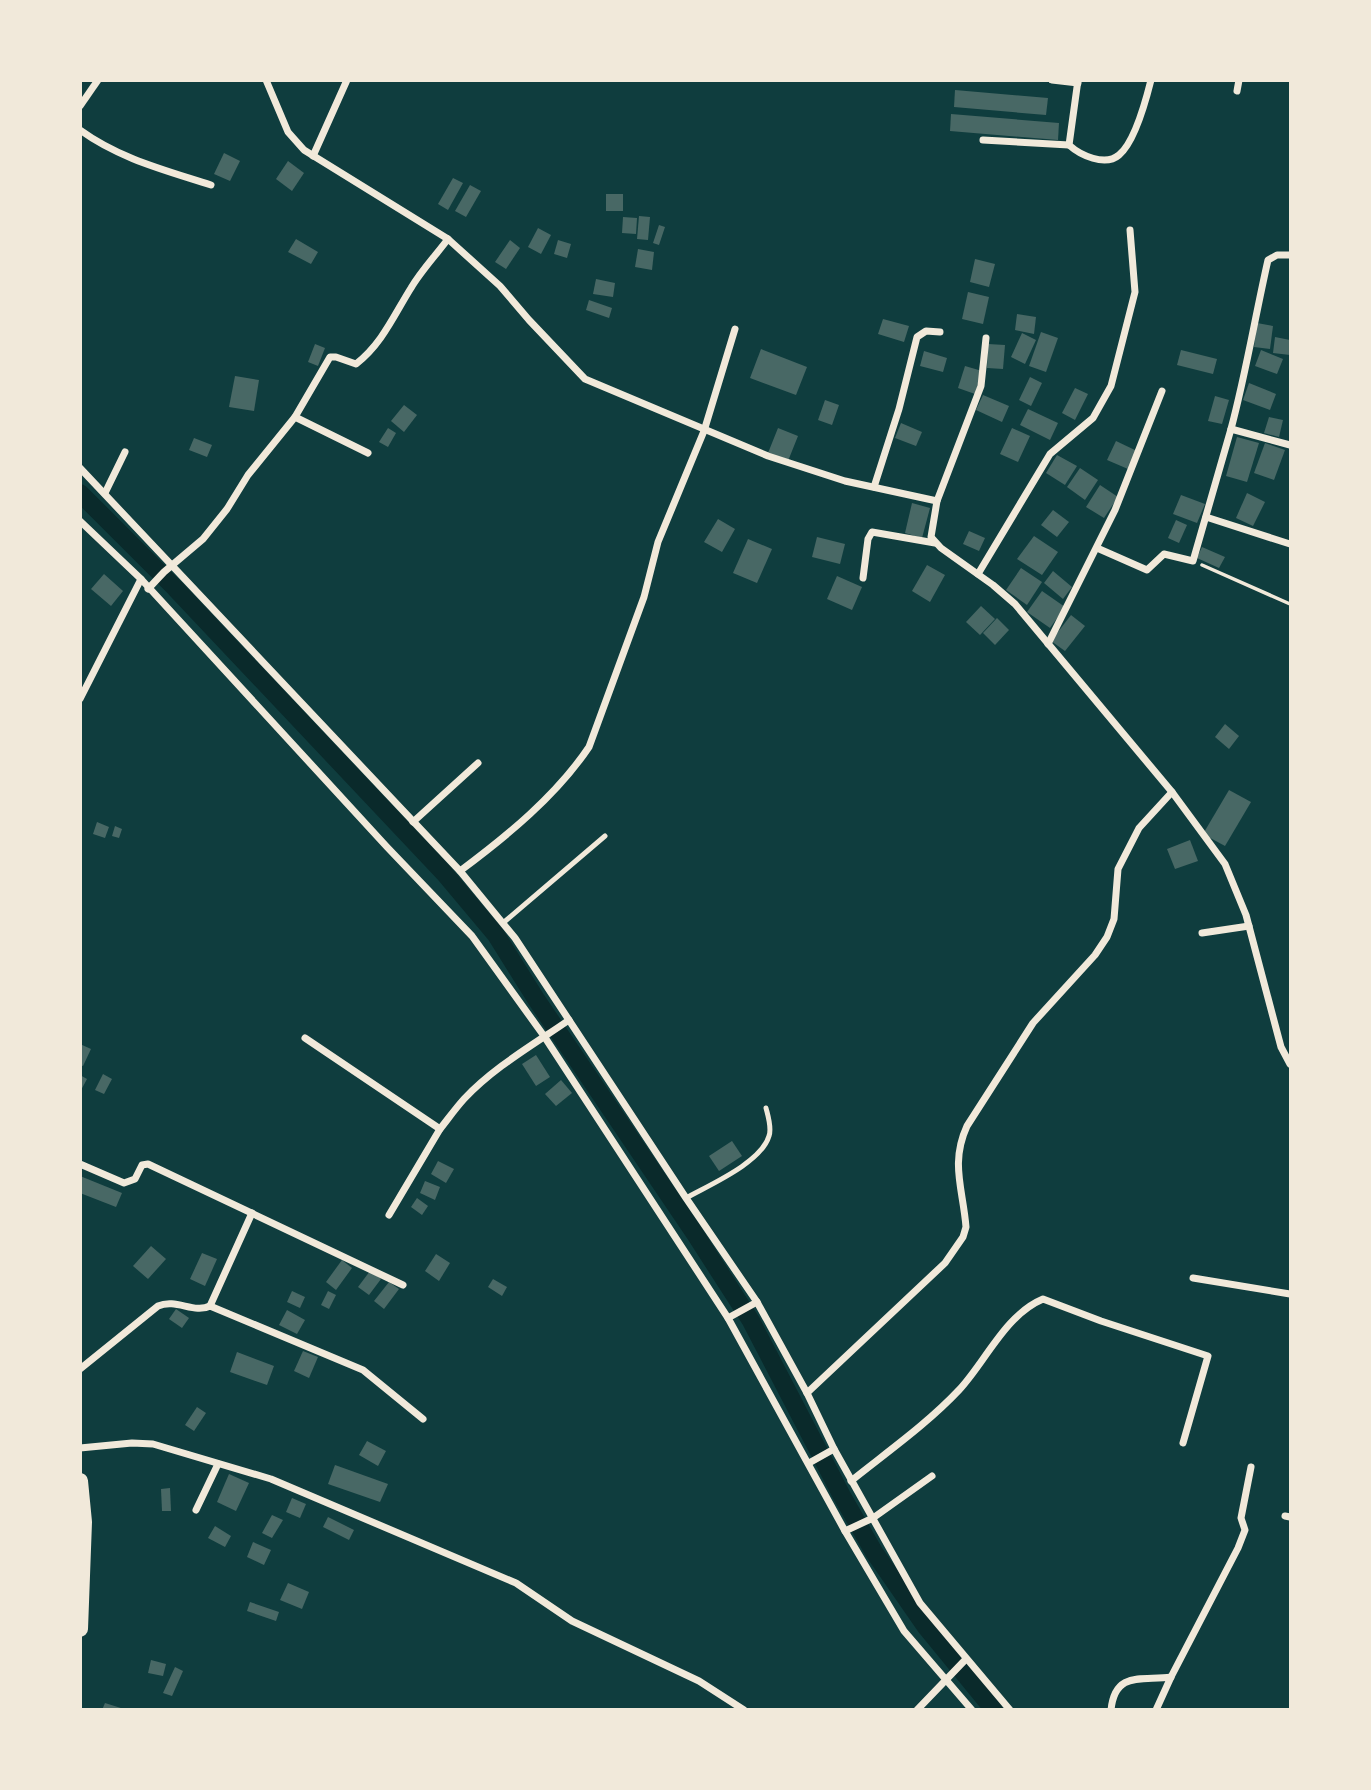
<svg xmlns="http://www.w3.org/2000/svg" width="1371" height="1790" font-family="Lora,serif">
  <rect width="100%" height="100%" fill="#0f3d3e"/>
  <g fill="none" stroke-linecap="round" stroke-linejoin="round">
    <!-- canal -->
    <polyline stroke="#0a2a2b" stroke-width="18" points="80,493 175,588 444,873 496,935 536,999 695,1234 751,1321 842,1496 874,1552 926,1627 994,1710"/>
  </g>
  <!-- building -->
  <g fill="#486865">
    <polygon points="955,90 1048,98 1046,115 954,107"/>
    <polygon points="951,114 1059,123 1058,140 950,131"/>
    <polygon points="224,153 240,161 230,181 214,174"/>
    <polygon points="288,161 304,173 292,191 276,179"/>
    <polygon points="453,178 463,183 448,210 438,204"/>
    <polygon points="470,185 481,191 466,217 455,211"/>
    <rect x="606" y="194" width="17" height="17"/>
    <polygon points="639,216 650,217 648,240 637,239"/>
    <polygon points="623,217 637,218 636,234 622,233"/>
    <polygon points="659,225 665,227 659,245 653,243"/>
    <polygon points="538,228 551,235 541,254 528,247"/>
    <polygon points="296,239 318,252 311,264 288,252"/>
    <polygon points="510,240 520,248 506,269 495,262"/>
    <polygon points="558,240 571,244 567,258 554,254"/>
    <polygon points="638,249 654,252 652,270 635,267"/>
    <polygon points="975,259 995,264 989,287 970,282"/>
    <polygon points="596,279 615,283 613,297 593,294"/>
    <polygon points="968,292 989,297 983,324 962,319"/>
    <polygon points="589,300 612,308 609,318 586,310"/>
    <polygon points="1017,314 1036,317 1034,334 1015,330"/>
    <polygon points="883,319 909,326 904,342 878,334"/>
    <polygon points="1257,323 1273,326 1270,349 1254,347"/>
    <polygon points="1041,332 1058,338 1046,372 1029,366"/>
    <polygon points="1022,333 1036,340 1025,364 1011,357"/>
    <polygon points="1275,337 1290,340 1290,355 1273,353"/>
    <polygon points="315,344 325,348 318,366 308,362"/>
    <polygon points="988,344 1005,345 1003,369 987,368"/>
    <polygon points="761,349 807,367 796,395 750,378"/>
    <polygon points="1181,350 1217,359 1213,374 1177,365"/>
    <polygon points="1261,350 1283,359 1277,374 1255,366"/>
    <polygon points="924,351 947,358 943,372 920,366"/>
    <polygon points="965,366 982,371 975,394 958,388"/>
    <polygon points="235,376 259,380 254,411 229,407"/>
    <polygon points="1030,377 1042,383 1031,406 1019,400"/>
    <polygon points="1249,383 1276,394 1270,410 1243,400"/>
    <polygon points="1075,388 1088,394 1075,420 1062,413"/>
    <polygon points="983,395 1009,406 1002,422 976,410"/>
    <polygon points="1215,396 1229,400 1222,424 1208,421"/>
    <polygon points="825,400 839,405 832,425 818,420"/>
    <polygon points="404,405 417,415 404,432 391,421"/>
    <polygon points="1028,409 1058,423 1050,440 1020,425"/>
    <polygon points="1269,417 1283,420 1279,437 1264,433"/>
    <polygon points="901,423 922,432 916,446 895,438"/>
    <polygon points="388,428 396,433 388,447 379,442"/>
    <polygon points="778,428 798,436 788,461 768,453"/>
    <polygon points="1012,428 1030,436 1018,462 1000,454"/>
    <polygon points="1237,437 1259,443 1247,482 1226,476"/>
    <polygon points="194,438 212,445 207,457 189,450"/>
    <polygon points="1116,441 1137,451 1128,469 1107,460"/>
    <polygon points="1265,443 1285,450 1274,480 1254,473"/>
    <polygon points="1057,455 1077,466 1065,485 1046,473"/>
    <polygon points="1080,468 1098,480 1085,500 1067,487"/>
    <polygon points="1100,485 1118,497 1104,518 1086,507"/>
    <polygon points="1247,493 1265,502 1253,526 1236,518"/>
    <polygon points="1181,495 1205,504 1197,523 1173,514"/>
    <polygon points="912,503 930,508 922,538 905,533"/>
    <polygon points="1053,510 1069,522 1057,537 1041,525"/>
    <polygon points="718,519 735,529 722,552 704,542"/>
    <polygon points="1176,520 1187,525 1179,543 1168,538"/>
    <polygon points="969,531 985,538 979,551 963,544"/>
    <polygon points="1034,536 1058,552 1042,575 1017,559"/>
    <polygon points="817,537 845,544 840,564 812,557"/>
    <polygon points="748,539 772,549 757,583 733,573"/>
    <polygon points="1202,547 1225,557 1219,568 1197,558"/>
    <polygon points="927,565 945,575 930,602 912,591"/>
    <polygon points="1021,568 1042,582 1027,605 1006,590"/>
    <polygon points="1053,571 1072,587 1063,599 1044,583"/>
    <polygon points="104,574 123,591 111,606 91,589"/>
    <polygon points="837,576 862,587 852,610 827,599"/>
    <polygon points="1042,591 1065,607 1050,628 1027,612"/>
    <polygon points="981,606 995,619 980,635 966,622"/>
    <polygon points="1071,615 1085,626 1065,651 1051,641"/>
    <polygon points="997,618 1009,630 995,645 983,633"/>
    <polygon points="1225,724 1239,736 1229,749 1215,737"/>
    <polygon points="1229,790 1251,802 1225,846 1203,834"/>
    <polygon points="97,822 109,827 105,838 93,834"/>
    <polygon points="115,826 122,829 119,838 112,836"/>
    <polygon points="1190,840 1198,861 1175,869 1167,849"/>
    <polygon points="80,1044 91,1049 83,1066 80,1065"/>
    <polygon points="536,1055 550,1077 536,1086 522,1064"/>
    <polygon points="103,1074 112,1079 104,1094 95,1090"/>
    <polygon points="80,1075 87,1079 80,1092"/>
    <polygon points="561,1080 572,1093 556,1106 545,1094"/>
    <polygon points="732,1141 742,1156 719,1171 709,1156"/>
    <polygon points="438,1161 454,1169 446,1183 431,1174"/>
    <polygon points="80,1176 122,1193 116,1207 80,1193"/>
    <polygon points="425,1181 440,1187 435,1200 420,1193"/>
    <polygon points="417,1198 428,1206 422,1215 411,1207"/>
    <polygon points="151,1246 166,1259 148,1279 133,1266"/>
    <polygon points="202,1253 217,1259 205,1286 190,1279"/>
    <polygon points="436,1254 450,1263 439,1281 425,1271"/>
    <polygon points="342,1260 352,1268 336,1290 326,1282"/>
    <polygon points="370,1271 381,1279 369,1295 358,1287"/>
    <polygon points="493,1279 507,1287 502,1296 488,1287"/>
    <polygon points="389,1282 399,1289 384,1309 374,1301"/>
    <polygon points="292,1291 305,1297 300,1308 287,1302"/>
    <polygon points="328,1291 336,1295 329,1309 321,1305"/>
    <polygon points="176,1309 189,1318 182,1328 169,1319"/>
    <polygon points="287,1310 305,1320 297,1334 279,1325"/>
    <polygon points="303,1351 318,1357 309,1378 294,1371"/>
    <polygon points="237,1352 274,1366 267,1385 230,1372"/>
    <polygon points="197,1407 206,1413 194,1431 185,1425"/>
    <polygon points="367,1441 386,1451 378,1466 359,1455"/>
    <polygon points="335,1465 388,1484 380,1502 328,1484"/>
    <polygon points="229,1474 249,1483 236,1511 217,1502"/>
    <polygon points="170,1488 171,1511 162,1511 161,1489"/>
    <polygon points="292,1498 306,1504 300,1518 286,1512"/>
    <polygon points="272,1515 283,1520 272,1538 262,1533"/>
    <polygon points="328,1517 354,1530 349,1540 323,1527"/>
    <polygon points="215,1526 231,1536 225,1547 208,1538"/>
    <polygon points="253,1542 271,1550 264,1565 247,1557"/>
    <polygon points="288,1583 309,1592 302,1609 280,1600"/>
    <polygon points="250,1602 279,1612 276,1621 247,1611"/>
    <polygon points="151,1660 166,1664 163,1676 148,1673"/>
    <polygon points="175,1667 183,1671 172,1696 163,1693"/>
    <polygon points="105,1703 124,1709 124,1710 102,1710"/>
  </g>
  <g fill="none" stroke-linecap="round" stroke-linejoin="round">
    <!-- path -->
    <polyline stroke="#f1e9da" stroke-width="3.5" points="1202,565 1290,604"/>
    <!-- service -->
    <g stroke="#f1e9da" stroke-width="5">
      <polyline points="503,923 605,836"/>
      <path d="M 686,1198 C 709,1185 761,1163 769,1136 C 772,1128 768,1116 766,1108"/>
    </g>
    <!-- minor -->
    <g stroke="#f1e9da" stroke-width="7">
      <polyline points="266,80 288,132 304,150 448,239 500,286 529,320 585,379 768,456 845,481 937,501"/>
      <polyline points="1052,80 1078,83"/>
      <path d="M 1078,80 L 1069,145 C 1080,155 1105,167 1119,155 C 1135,142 1146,100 1151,80"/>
      <polyline points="1237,91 1239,80"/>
      <polyline points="80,106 98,80"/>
      <path d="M 80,130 C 120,159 165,170 211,185"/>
      <polyline points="983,140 1069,145"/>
      <polyline points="313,156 347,80"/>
      <polyline points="986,338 981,386 937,501 931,537 941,548 993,585 1015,604 1172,792 1225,864 1246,915 1281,1047 1290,1064"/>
      <path d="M 295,417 L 330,357 L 336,357 L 356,364 C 382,344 394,315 411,288 C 421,271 436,255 448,239"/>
      <path d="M 1231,429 C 1246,373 1255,317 1268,260 L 1277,255 L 1290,255"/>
      <polyline points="80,468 460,871 515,938 686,1198 757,1302 807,1393 834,1449 920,1603 1010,1710"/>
      <polyline points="874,487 899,409 917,337 926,331 940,332"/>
      <polyline points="105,493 125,452"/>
      <polyline points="1206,517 1290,544"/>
      <polyline points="80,521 141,579 387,847 472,936 544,1036 728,1318 845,1531 904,1631 972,1710"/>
      <polyline points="1097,548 1147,570 1164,554 1193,561 1231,429 1290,445"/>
      <polyline points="978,574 1050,454 1093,418 1111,386 1135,292 1130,230"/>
      <polyline points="863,578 868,539 872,532 935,543"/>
      <polyline points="148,589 164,572 203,539 227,509 248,475 295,417 368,453"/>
      <polyline points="1048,644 1115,510 1162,391"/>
      <polyline points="80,699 141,579"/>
      <polyline points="413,822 478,763"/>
      <path d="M 460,871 C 507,836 556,796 589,747 L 644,597 L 658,542 L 704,431 L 735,329"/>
      <polyline points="1202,933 1249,926"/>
      <path d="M 305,1038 L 440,1129 C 448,1119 455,1109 464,1099 C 494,1067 533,1045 569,1020"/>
      <polyline points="80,1164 124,1183 135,1179 142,1165 148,1164 403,1285"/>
      <polyline points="389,1215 440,1129"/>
      <polyline points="1193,1278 1290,1294"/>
      <polyline points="210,1306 252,1213"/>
      <polyline points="728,1318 757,1302"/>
      <path d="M 80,1369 L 158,1306 C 176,1298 194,1314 210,1306 L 363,1370 L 423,1419"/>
      <path d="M 807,1393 L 945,1263 L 963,1237 L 966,1227 C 963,1189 950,1163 967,1126 L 1033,1023 L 1095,955 L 1107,937 L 1114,919 L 1118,869 L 1139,828 L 1172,792"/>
      <polyline points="80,1448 132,1443 153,1444 271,1479 516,1583 572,1621 699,1681 744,1710"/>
      <polyline points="809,1463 834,1449"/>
      <path d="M 851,1481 C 887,1452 927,1424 959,1390 C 986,1361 1005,1315 1043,1299 L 1101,1321 L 1208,1356 L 1183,1443"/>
      <polyline points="196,1510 218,1464"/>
      <polyline points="1285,1516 1290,1517"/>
      <polyline points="845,1531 873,1518 932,1476"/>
      <polyline points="917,1710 966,1659"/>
      <path d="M 1111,1710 C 1115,1670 1143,1681 1171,1677"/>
      <polyline points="1156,1710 1171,1677 1238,1548 1245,1530 1241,1518 1251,1467"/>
    </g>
    <!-- trunk -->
    <polyline stroke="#f1e9da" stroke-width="16" points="80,1481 84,1522 80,1629"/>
  </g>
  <!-- border -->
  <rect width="1371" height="1790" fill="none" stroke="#f1e9da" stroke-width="164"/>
</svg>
